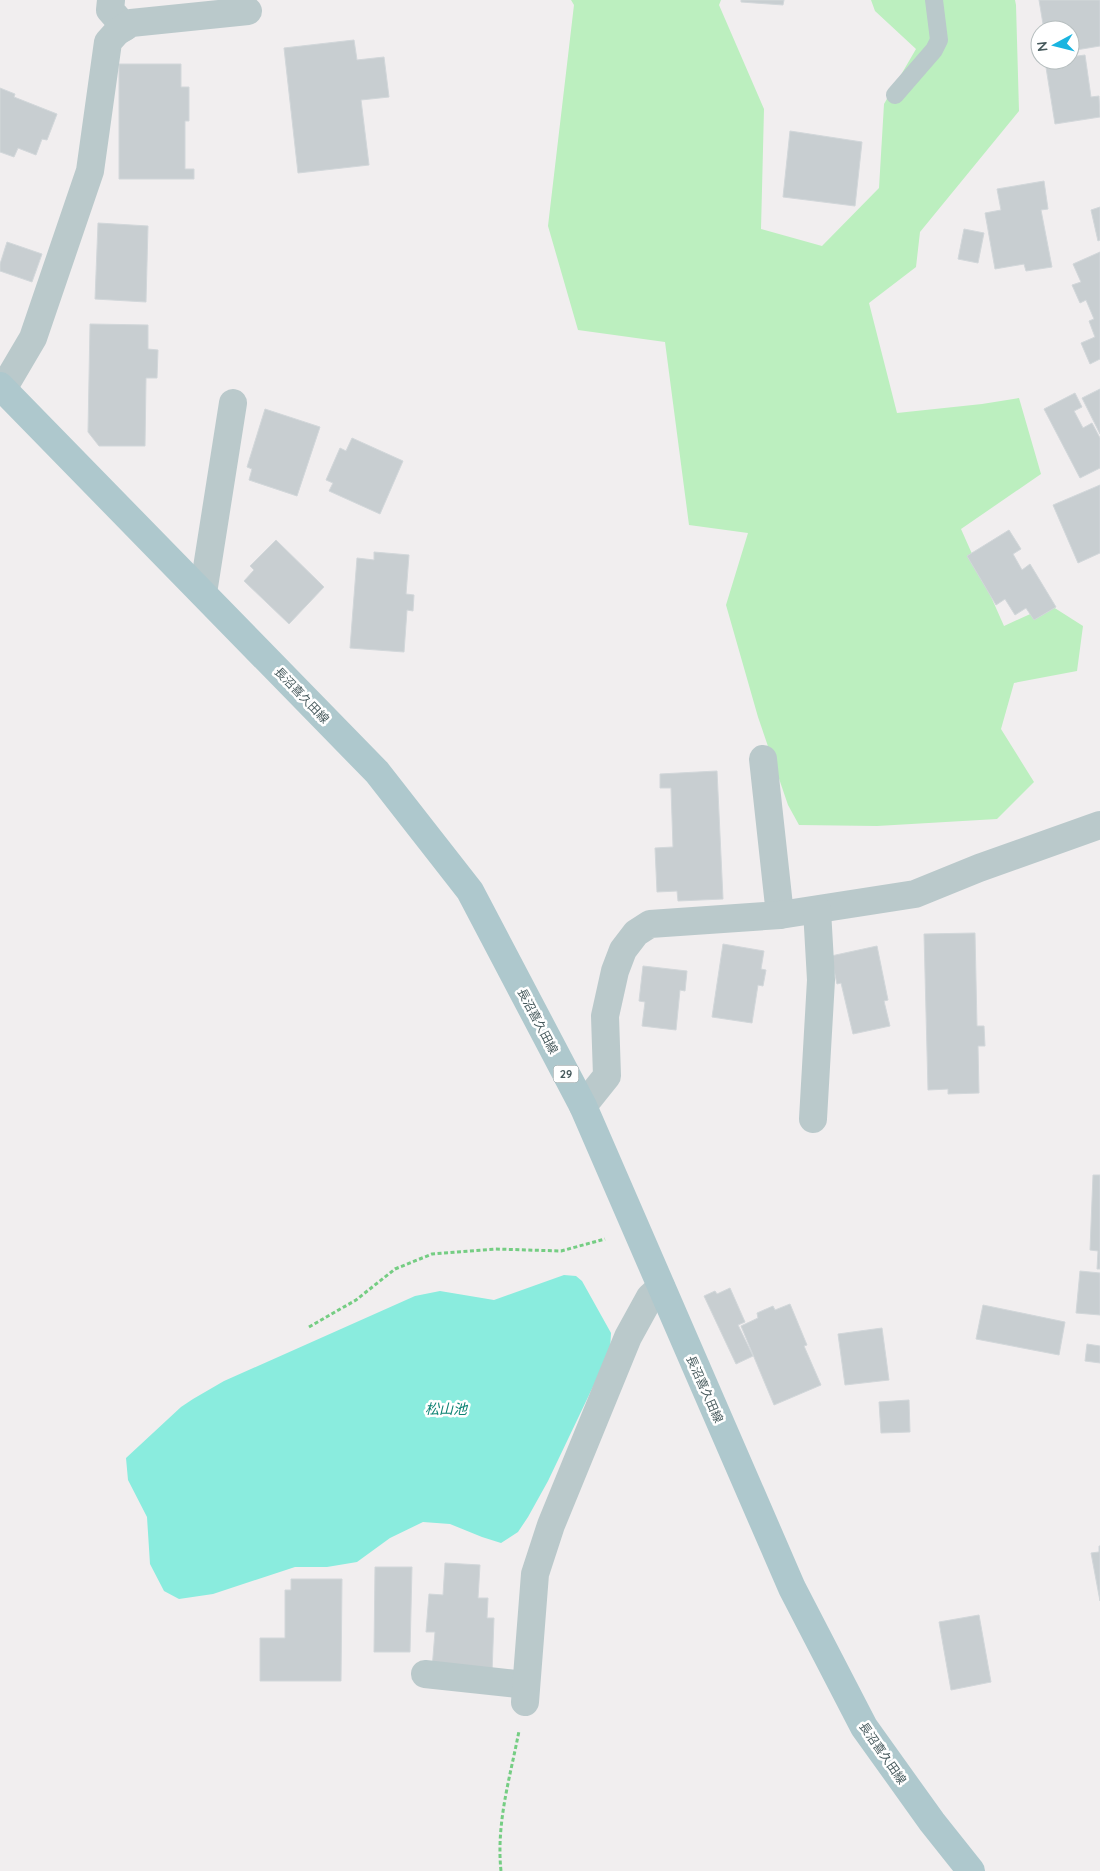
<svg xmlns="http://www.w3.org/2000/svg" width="1100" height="1871" font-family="Quicksand,'Noto Sans JP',sans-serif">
  <rect width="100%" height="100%" fill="#f1eeef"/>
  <!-- green -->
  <polygon fill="#bcefbf" points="571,0 721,0 719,5 764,109 761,229 822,246 879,188 884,104 916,49 875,11 871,0 1015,0 1016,5 1019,111 920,232 916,267 869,303 897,413 982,404 1019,398 1041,474 961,529 1004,626 1050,605 1083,626 1077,671 1014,683 1001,729 1034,782 997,819 877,826 799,825 788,805 758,717 726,605 748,533 689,525 665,342 578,330 548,226 574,5"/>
  <!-- water -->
  <polygon fill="#8aecde" points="564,1275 576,1276 582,1281 611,1333 610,1351 548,1481 528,1517 518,1532 501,1543 482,1537 450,1524 423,1522 390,1538 357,1562 327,1567 295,1567 213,1594 179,1599 164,1591 150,1564 147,1517 128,1480 126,1458 181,1407 193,1399 224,1381 415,1296 440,1291 494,1300"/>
  <!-- building -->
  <g fill="#c8ced1" stroke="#d2d7da">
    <polygon points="741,0 784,0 783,5 741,2"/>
    <polygon points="1039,0 1100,0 1100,46 1070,51 1070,30 1044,30"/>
    <polygon points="354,40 357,60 384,57 389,97 361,100 369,165 298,173 284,48"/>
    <polygon points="1085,55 1091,97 1099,96 1100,117 1055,124 1045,61 1070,60 1070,57"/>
    <polygon points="119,64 181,64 181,87 189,87 189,121 185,121 185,169 194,169 194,179 119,179"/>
    <polygon points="0,88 15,94 14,97 57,114 47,140 42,139 36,155 18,148 14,157 0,152"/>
    <polygon points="790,131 862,142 855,206 783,197"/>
    <polygon points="1044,181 1048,209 1041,210 1052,267 1026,271 1024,264 995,269 985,213 1001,210 997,189"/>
    <polygon points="1100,207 1100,240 1098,241 1091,210"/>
    <polygon points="98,223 148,226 146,302 95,299"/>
    <polygon points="964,229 984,233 978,263 958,259"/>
    <polygon points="7,242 42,254 32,282 0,271 0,264"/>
    <polygon points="1100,252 1100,359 1090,364 1081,343 1095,337 1089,321 1094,319 1086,300 1080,303 1072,285 1081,282 1073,264"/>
    <polygon points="90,324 148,325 148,349 158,350 157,378 146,378 145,446 99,446 88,432"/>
    <polygon points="1100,389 1100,434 1082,398"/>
    <polygon points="1075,393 1082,407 1074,411 1083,428 1092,423 1100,438 1100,468 1080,478 1044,409"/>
    <polygon points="265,409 320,427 297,496 249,480 252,469 247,467"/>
    <polygon points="352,438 403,461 380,514 329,491 333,483 326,480 340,448 346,451"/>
    <polygon points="1100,485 1100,553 1078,563 1053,505"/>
    <polygon points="1009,530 1021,549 1013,554 1022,570 1030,564 1056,607 1034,620 1026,608 1015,615 1005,599 996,605 967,556"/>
    <polygon points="276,540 324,587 289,624 244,581 254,570 250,566"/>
    <polygon points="374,552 409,555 406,594 414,595 413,611 407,610 404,652 350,648 357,558 374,560"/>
    <polygon points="717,771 723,899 678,901 677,891 657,892 655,848 673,847 671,788 660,788 660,774"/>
    <polygon points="975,933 977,1026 984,1026 985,1046 978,1046 979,1093 948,1094 948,1089 928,1090 924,934"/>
    <polygon points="723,944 764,951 761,969 766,970 763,986 758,985 752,1023 712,1017"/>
    <polygon points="877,946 888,1000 884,1001 890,1026 853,1034 841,983 837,984 831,956"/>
    <polygon points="643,966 687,971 685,991 680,990 676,1030 642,1026 645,1002 639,1001"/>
    <polygon points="1093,1175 1100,1175 1100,1269 1097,1269 1098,1251 1090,1250"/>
    <polygon points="1080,1271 1100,1273 1100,1315 1076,1313"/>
    <polygon points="730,1288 745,1322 738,1325 753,1356 736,1364 704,1296 715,1291 717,1294"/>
    <polygon points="790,1304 807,1345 804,1346 821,1385 774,1405 741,1326 758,1318 757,1313 773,1306 775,1310"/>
    <polygon points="983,1305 1065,1322 1059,1355 976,1339"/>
    <polygon points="882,1328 889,1380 845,1385 838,1334"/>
    <polygon points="1087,1344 1100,1346 1100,1363 1085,1361"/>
    <polygon points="909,1400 910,1432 881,1433 879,1402"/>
    <polygon points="1099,1546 1100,1546 1100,1601 1091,1553 1099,1552"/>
    <polygon points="445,1563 480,1565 478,1598 488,1598 487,1618 494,1618 492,1673 432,1669 435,1632 426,1632 429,1594 443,1595"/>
    <polygon points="375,1567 412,1567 410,1652 374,1652"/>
    <polygon points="291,1579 342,1579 341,1681 260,1681 260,1638 285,1638 285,1590 291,1590"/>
    <polygon points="979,1615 991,1682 951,1690 939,1622"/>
  </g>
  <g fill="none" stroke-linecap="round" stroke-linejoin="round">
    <!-- path -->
    <g stroke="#75cd83" stroke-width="3" stroke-dasharray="4 2.5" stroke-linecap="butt">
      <polyline points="309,1327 356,1300 395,1269 432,1254 495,1249 561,1251 605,1239"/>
      <path d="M 501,1871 C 496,1823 510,1778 519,1731"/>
    </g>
    <!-- lane -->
    <polyline stroke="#bac9cb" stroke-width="18" points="895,95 934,50 939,40 934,0"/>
    <!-- street -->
    <g stroke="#bac9cb" stroke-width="28">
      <polyline points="111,0 110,10 125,27"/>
      <polyline points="3,389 33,338 90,171 108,42 117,32 131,23 248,11"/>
      <polyline points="203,593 233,403"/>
      <polyline points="763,759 780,915"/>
      <polyline points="583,1106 607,1076 605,1016 615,971 623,950 636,933 650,924 780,915 915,894 979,868 1100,825"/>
      <polyline points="813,1119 821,980 817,910"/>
      <polyline points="425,1674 526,1685"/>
      <polyline points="525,1702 535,1574 551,1525 628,1337 650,1297 661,1287"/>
    </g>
    <!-- primary -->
    <polyline stroke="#aec8cd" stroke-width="28" points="0,386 377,772 470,891 583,1106 792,1588 864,1727 932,1822 971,1871"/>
  </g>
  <g text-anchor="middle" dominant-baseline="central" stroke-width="5" stroke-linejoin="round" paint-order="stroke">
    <!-- shield labels -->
    <rect fill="#fff" stroke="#7e8b8d" stroke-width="1" x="553.5" y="1065.5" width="25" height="17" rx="4"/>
    <g font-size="11" font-weight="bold" fill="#46595c">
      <text x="566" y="1074">29</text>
    </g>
    <!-- street labels -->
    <g font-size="12" fill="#46595c" stroke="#fff">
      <text transform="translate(302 695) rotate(46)">長沼喜久田線</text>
      <text transform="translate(538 1021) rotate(62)">長沼喜久田線</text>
      <text transform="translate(705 1389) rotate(66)">長沼喜久田線</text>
      <text transform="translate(883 1753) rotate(55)">長沼喜久田線</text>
    </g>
    <!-- water labels -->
    <g font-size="14" font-style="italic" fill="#0d8373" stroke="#fff">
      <text x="446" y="1409">松山池</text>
    </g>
  </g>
  <!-- north arrow -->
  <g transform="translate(1055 45) rotate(263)"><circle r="24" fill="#ffffff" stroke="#b5bdbe"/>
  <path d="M0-4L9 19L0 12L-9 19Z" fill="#19b4e0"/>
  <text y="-8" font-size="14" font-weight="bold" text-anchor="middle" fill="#46595c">N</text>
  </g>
</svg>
